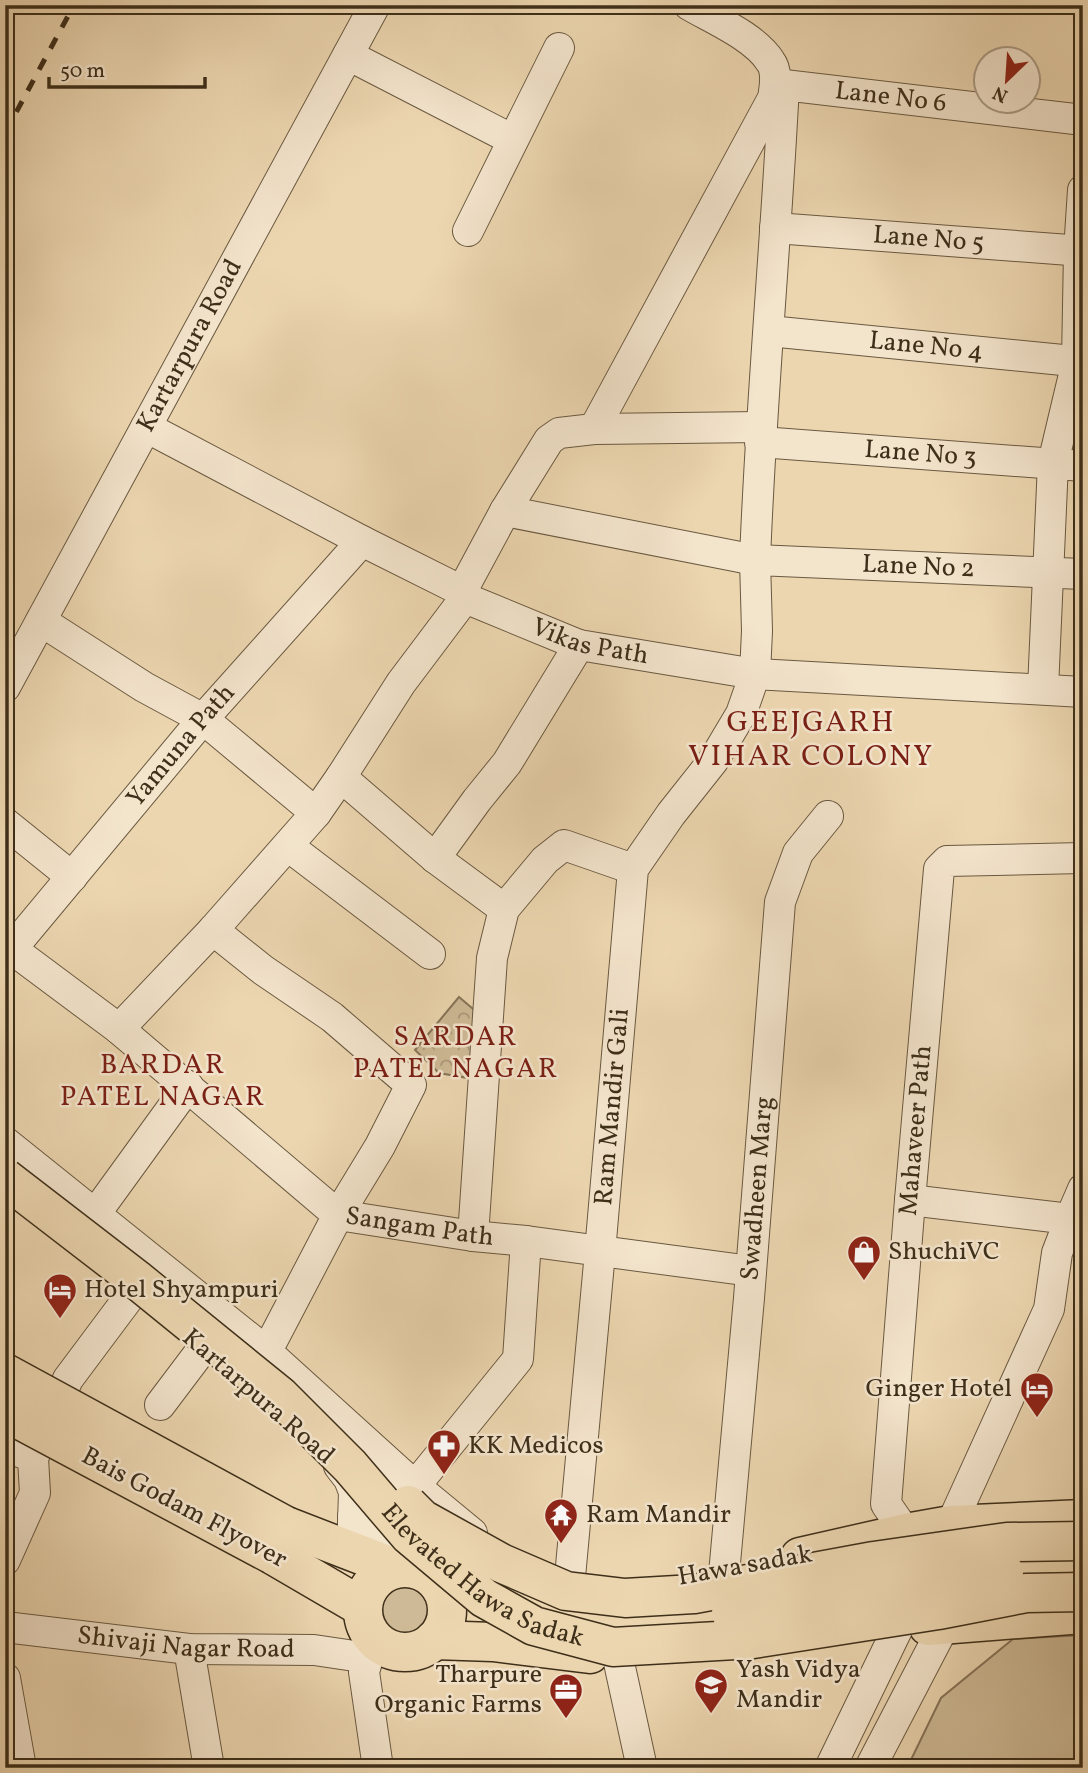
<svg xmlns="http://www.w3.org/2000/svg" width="1088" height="1773" font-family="Vollkorn,serif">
  <defs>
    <pattern id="park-crowns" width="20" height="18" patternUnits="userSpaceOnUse" patternTransform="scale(1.75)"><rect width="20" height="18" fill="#ceba96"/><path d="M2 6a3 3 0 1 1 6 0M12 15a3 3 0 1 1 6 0" fill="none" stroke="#a9987a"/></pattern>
  </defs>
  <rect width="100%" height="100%" fill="#ecd6b0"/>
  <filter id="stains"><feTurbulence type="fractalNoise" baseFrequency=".00286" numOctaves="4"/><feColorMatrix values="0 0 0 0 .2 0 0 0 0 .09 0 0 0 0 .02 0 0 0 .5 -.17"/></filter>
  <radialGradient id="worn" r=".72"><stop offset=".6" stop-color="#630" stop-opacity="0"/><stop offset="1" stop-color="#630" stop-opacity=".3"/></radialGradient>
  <!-- green -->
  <g fill="#ceba96" stroke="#867458" stroke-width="2">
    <circle cx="408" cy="1608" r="30"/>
    <polygon points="1083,1635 1083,1768 907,1768 941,1698 1013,1639"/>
  </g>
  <!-- park -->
  <polygon fill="url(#park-crowns)" stroke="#867458" stroke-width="2" points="459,997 479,1014 473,1079 439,1073 415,1050"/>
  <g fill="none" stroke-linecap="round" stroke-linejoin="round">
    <!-- minor casing -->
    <g stroke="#6a5940" stroke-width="32">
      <g id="minor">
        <polyline points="348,55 513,140"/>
        <path id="s1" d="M 775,228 L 1083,251"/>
        <polyline points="468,231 559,48"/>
        <path id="s2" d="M 769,331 L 1083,362"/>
        <path id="s3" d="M 146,427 L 362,541 L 462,591 L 465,598 L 579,645 L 755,674 L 1083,692"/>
        <path d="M 594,429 L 773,98 C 775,86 778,71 770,61 C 755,37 713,19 689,5"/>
        <path id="s4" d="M 760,442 L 1083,466"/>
        <path id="s5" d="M 505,511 L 755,560 C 761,401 776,243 784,85 L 1083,120"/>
        <polyline points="462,591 505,511 549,440 559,433 594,429 761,427"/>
        <polyline points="41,621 144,687 203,719 316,813 213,930 119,1029"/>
        <path id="s6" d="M 5,687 L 375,5"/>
        <polyline points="1043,689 1053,463 1077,362 1079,251 1083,190"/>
        <polyline points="341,777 435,858 504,909"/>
        <polyline points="316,813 341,777 401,683 465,598"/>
        <polyline points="5,823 72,877"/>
        <polyline points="288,846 430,954"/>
        <polyline points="435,858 477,800 507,763 579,645"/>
        <polyline points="213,930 263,970 332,1017 411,1085 380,1146 338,1215 258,1368"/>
        <path id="s7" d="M 13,950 L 119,1029 L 338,1215 L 473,1236 L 526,1241 L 751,1271"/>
        <path id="s8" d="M 5,957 L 203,719 L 362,541"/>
        <polyline points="5,1142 267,1352 415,1486 472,1533"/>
        <polyline points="910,1200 1070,1219 1083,1189"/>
        <polyline points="85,1228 188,1086"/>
        <polyline points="473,1236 492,958 504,909 545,860 564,845 633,869"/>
        <polyline points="160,1405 203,1348"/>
        <polyline points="5,1445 33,1458 35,1493 5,1560"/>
        <polyline points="33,1458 68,1379 133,1292"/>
        <polyline points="339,1466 349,1479 354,1492 352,1552"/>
        <polyline points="396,1488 415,1486 518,1359 526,1241"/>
        <polyline points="353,1517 420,1559"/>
        <polyline points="951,1525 1049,1309 1057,1253 1070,1219"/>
        <path id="s9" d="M 906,1533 L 886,1504 L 910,1200 L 939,869 L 947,861 L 1083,858"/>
        <path id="s10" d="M 724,1574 L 749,1298 L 780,902 L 798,853 L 828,816"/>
        <path id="s11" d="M 570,1577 L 600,1252 L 633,869 L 671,814 L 713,761 L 741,714 L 755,674 L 757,631 L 755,560 L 1083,574"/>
        <path id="s12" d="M 5,1627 L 189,1649 L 314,1650 L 368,1658"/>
        <polyline points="377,1642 368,1658 364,1672 378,1768"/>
        <polyline points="189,1649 209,1768"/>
        <polyline points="618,1658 642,1768"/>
        <polyline points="5,1678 21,1768"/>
        <polyline points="830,1768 897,1630"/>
        <polyline points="870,1768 945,1624"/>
      </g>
    </g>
    <!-- major casing -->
    <g stroke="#3e2f1a" stroke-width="41">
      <g id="major">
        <polyline points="286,1526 395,1568"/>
        <polyline points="273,1555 362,1607"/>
        <polyline points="800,1557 906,1533 951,1525 1083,1519"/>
        <circle cx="405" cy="1610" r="42"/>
        <polyline points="928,1626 1083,1614"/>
        <polyline points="434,1640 493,1642 590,1654"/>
      </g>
    </g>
    <!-- minor -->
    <use href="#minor" stroke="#f3e4cc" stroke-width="30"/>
    <!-- major -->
    <use href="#major" stroke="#ecd6b0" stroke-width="38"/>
    <!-- rail -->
    <polyline stroke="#3e2f1a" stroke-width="5" stroke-dasharray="12 12" stroke-linecap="butt" points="5,133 74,5"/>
    <!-- major-bridge casing -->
    <g stroke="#3e2f1a" stroke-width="41" stroke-linecap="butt">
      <g id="major-bridge">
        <path id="s13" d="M 5,1178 L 136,1279 L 280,1396 L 350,1466 L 409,1535 L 484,1598 L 534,1626 L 613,1647 L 753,1639 L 938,1610 L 1026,1593 L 1083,1592"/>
        <polyline points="5,1373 286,1526"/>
        <polyline points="5,1412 273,1555"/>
        <polyline points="408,1505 422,1519 501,1563 566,1591 625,1598 694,1594 874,1561 1007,1542 1083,1541"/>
        <polyline points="731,1613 1004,1572"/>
      </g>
    </g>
    <!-- major-bridge -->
    <use href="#major-bridge" stroke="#ecd6b0" stroke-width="38"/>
  </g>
  <!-- icons -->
  <defs>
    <g id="shop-pin" transform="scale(1.75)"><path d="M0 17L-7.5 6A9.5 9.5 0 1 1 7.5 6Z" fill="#8f2418" stroke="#f3e4cc"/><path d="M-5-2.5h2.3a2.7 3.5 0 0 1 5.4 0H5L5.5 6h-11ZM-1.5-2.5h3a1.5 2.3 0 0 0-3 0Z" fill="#fff"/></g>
    <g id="hotel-pin" transform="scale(1.75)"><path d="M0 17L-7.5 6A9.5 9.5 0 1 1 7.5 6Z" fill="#8f2418" stroke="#f3e4cc"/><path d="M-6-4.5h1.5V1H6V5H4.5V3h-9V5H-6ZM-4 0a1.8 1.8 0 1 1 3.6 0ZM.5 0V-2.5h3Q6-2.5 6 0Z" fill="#fff"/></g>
    <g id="pharmacy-pin" transform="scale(1.75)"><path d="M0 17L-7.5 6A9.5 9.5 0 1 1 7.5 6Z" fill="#8f2418" stroke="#f3e4cc"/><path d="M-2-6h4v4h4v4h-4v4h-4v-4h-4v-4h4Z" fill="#fff"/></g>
    <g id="temple-pin" transform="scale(1.75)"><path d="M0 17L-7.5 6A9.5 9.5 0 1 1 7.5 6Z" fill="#8f2418" stroke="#f3e4cc"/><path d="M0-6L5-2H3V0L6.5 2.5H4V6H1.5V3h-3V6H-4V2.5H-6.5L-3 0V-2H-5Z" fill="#fff"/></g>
    <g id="school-pin" transform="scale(1.75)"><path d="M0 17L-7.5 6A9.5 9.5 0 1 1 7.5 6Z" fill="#8f2418" stroke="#f3e4cc"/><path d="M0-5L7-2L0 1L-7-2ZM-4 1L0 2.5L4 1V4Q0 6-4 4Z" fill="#fff"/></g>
    <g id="office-pin" transform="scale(1.75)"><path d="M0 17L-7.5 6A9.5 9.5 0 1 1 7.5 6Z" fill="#8f2418" stroke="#f3e4cc"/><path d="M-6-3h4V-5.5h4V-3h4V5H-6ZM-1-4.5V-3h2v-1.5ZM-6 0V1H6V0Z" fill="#fff"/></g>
  </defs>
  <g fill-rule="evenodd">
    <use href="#shop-pin" x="864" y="1252"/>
    <use href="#hotel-pin" x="60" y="1290"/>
    <use href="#hotel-pin" x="1037" y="1389"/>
    <use href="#pharmacy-pin" x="444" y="1446"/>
    <use href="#temple-pin" x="561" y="1515"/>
    <use href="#school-pin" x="711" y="1685"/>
    <use href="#office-pin" x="566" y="1690"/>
  </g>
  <g text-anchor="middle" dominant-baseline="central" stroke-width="5" stroke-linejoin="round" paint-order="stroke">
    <!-- street labels -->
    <g font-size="26" fill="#3e2f1a" stroke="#f3e4cc">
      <text stroke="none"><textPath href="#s5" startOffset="838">Lane No 6</textPath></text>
      <text stroke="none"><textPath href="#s1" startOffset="154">Lane No 5</textPath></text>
      <text stroke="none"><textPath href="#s6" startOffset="388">Kartarpura Road</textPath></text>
      <text stroke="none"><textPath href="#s2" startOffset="158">Lane No 4</textPath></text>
      <text stroke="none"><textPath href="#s4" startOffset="161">Lane No 3</textPath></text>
      <text stroke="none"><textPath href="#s11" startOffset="1220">Lane No 2</textPath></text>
      <text stroke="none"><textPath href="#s3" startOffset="497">Vikas Path</textPath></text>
      <text stroke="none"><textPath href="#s8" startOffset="275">Yamuna Path</textPath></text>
      <text stroke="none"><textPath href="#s11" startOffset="472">Ram Mandir Gali</textPath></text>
      <text stroke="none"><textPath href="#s9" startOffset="410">Mahaveer Path</textPath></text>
      <text stroke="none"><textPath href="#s10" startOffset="387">Swadheen Marg</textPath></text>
      <text stroke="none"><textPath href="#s7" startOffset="502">Sangam Path</textPath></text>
      <text transform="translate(258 1397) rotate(41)">Kartarpura Road</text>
      <text transform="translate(184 1508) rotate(28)">Bais Godam Flyover</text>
      <text transform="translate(745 1566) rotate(-10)">Hawa sadak</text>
      <text stroke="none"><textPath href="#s13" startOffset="626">Elevated Hawa Sadak</textPath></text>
      <text stroke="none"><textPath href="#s12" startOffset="182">Shivaji Nagar Road</textPath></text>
    </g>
    <!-- poi labels -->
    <g font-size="26" fill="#3e2f1a" stroke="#f3e4cc" text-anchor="start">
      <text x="888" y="1252">ShuchiVC</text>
      <text x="84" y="1290">Hotel Shyampuri</text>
      <text x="1012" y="1389" text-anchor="end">Ginger Hotel</text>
      <text x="468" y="1446">KK Medicos</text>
      <text x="586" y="1515">Ram Mandir</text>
      <text x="736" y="1670">Yash Vidya<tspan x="736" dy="30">Mandir</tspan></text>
      <text x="542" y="1675" text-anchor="end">Tharpure<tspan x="542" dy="30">Organic Farms</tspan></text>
    </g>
    <!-- neighbourhood labels -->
    <g font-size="28" letter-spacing="2" fill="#7a1f14" stroke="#f3e4cc">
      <text x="456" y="1037">SARDAR<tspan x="456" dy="32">PATEL NAGAR</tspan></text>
      <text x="163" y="1065">BARDAR<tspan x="163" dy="32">PATEL NAGAR</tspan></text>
    </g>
    <!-- quarter labels -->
    <g font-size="30" letter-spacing="2" fill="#7a1f14" stroke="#f3e4cc">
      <text x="811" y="723">GEEJGARH<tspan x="811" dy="34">VIHAR COLONY</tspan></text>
    </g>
  </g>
  <!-- margin -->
  <rect width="1088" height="1773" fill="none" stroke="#ecd6b0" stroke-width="28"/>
  <rect x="7" y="7" width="1074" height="1759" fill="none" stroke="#3e2f1a" stroke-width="3.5"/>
  <rect x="14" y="14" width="1060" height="1745" fill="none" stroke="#3e2f1a" stroke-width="2"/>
  <!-- north arrow -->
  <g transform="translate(1007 80) rotate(205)"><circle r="33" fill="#f3e4cc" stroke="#ab9c85" stroke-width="2"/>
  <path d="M0-5L12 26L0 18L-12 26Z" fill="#8f2418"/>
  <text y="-10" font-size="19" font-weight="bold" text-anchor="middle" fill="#3e2f1a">N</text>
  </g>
  <!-- scale -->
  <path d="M49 77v10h156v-10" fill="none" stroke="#3e2f1a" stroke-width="3.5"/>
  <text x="60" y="77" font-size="21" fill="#3e2f1a" stroke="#f3e4cc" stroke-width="5" paint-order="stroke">50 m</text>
  <rect width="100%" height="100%" filter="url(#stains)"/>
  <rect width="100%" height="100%" fill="url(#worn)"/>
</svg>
